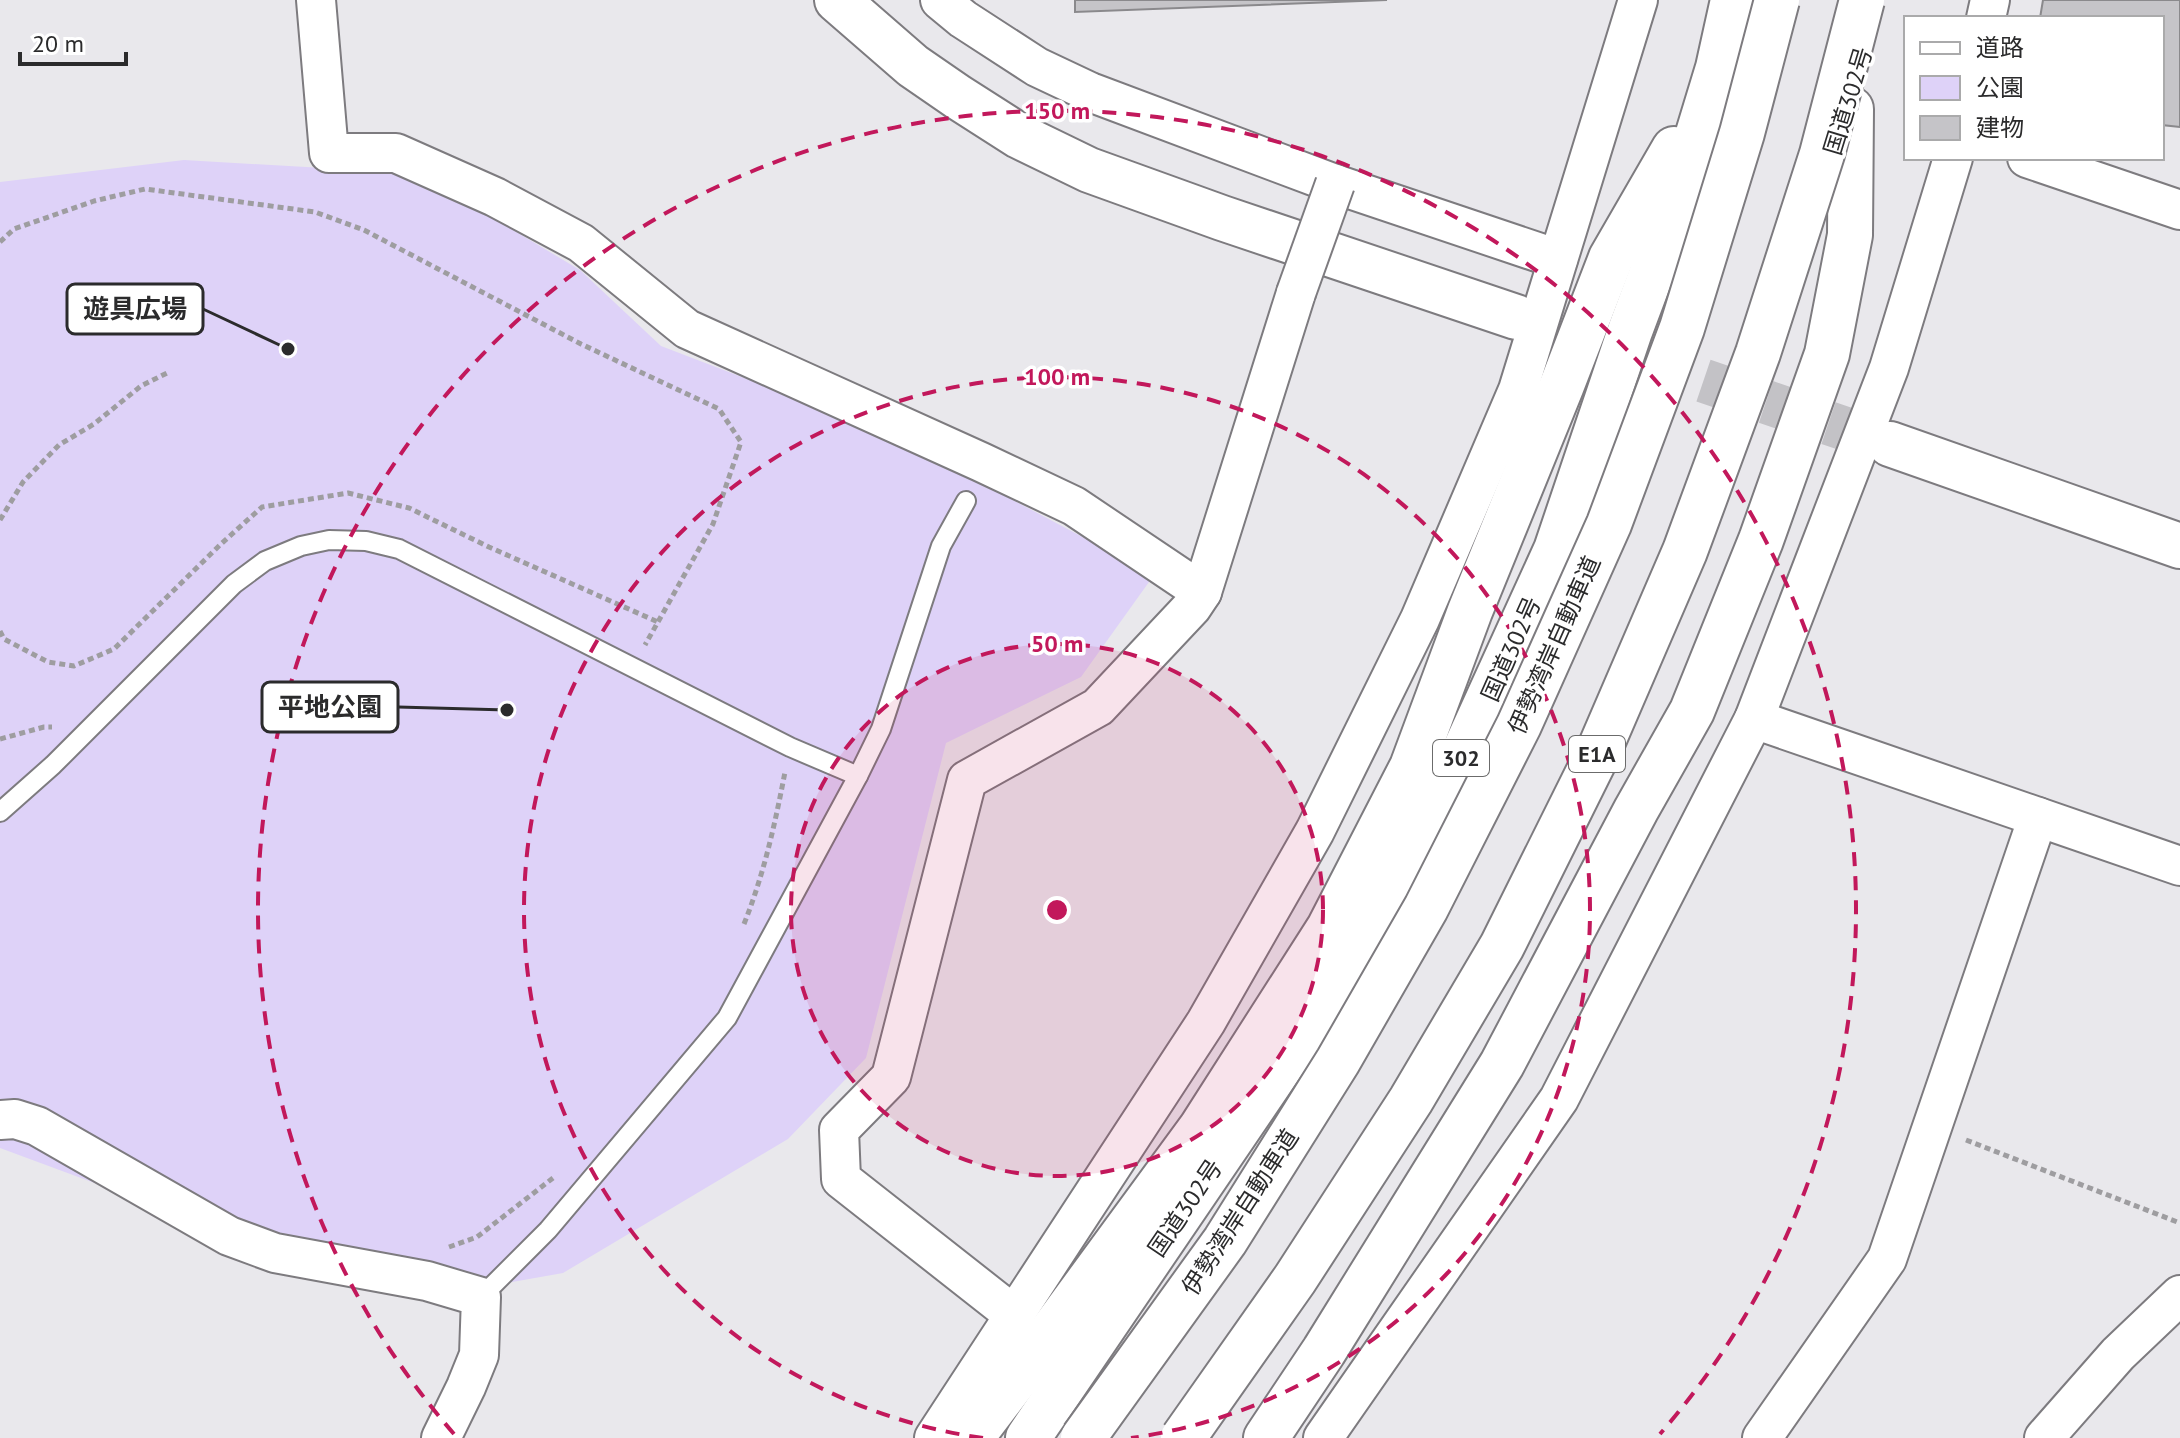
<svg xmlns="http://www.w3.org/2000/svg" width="2180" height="1438" font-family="'PT Sans','Noto Sans JP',sans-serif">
  <rect width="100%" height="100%" fill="#e9e8ec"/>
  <!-- green -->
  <polygon fill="#ded2f8" points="184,160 393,172 476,208 580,270 661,346 883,431 1154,575 1081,677 946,743 866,1058 788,1139 563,1273 467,1290 303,1260 0,1148 0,182"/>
  <!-- building -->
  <g fill="#c5c4c8" stroke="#8a898c" stroke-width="2">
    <polygon points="1075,0 1387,0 1075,12"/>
    <polygon points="2043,0 2180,0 2180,127 2162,125 2162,18 2040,18"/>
  </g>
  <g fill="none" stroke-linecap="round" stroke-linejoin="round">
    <!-- secondary-tunnel -->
    <polyline stroke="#c3c2c6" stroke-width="44" stroke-dasharray="44 22" stroke-linecap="butt" points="1516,317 1890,444"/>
    <!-- lane casing -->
    <g stroke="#7d7b7f" stroke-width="22">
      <g id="lane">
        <polyline points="0,812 53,765 234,584 265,561 301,546 329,540 366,541 399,549 790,747 858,776"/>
        <polyline points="481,1297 548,1230 727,1018 858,776 881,729 941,546 966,501"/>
      </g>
    </g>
    <!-- street casing -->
    <g stroke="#7d7b7f" stroke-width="42">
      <g id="street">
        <polyline points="316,0 329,153 396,153 495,197 581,243 687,329 981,462 1074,506 1202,592"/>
        <polyline points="940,0 963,19 1037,67 1090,92 1335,184 1558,259"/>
        <polyline points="1986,18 1990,0"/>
        <polyline points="2027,158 2180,210"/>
        <polyline points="1754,719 2180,866"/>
        <polyline points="0,1120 15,1119 37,1126 229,1236 275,1253 427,1281 481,1297 479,1355 466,1387 441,1438"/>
        <polyline points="1014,1315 841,1179 839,1130 891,1077 967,780 1098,707 1192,607 1202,592 1296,293"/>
        <polyline points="934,1438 1206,1022 1315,831 1420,619 1518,390 1638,0"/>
        <polyline points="1323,1438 1559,1099 1754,719 1889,368 1953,158"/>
        <polyline points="1762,1438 1887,1259 2038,817"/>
        <polyline points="2044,1438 2118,1354 2180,1295"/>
      </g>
    </g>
    <!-- secondary casing -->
    <g stroke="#7d7b7f" stroke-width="48">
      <g id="secondary">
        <polyline points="837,0 913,66 958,97 1019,136 1089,170 1222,218 1516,317"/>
        <polyline points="1890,444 2180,546"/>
      </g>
    </g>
    <!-- highway casing -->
    <g stroke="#7d7b7f" stroke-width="48">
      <g id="highway">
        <polyline points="971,1438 1041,1346 1201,1128 1329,928 1412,767 1470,611 1562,385 1611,258 1674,149"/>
        <polyline points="1028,1438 1304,1032 1447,789 1556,550 1630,331 1673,216 1718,68 1733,0"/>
        <polyline points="1266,1438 1324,1351 1502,1064 1636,810 1692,711 1761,540 1827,354 1850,235 1851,109"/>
      </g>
    </g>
    <!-- path -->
    <g stroke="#9e9da0" stroke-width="5" stroke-dasharray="6 4" stroke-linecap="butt">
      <polyline points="0,242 14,229 94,201 145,189 315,212 364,230 581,344 719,409 741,442 713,524 645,645"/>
      <polyline points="0,520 23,482 59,445 94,424 141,386 167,373"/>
      <polyline points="0,631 4,639 48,662 74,666 114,649 222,543 262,507 348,493 409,508 489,547 658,622"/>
      <polyline points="0,739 44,727 52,727"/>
      <path d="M 744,924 C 764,874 775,824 785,772"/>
      <polyline points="1966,1140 2180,1223"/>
      <polyline points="449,1247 477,1237 553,1178"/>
    </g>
    <!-- lane -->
    <use href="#lane" stroke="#fff" stroke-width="18"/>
    <!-- street -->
    <use href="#street" stroke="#fff" stroke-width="38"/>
    <!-- secondary -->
    <use href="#secondary" stroke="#fff" stroke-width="44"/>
    <!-- highway -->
    <use href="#highway" stroke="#fff" stroke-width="44"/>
    <!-- street-bridge casing -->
    <g stroke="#7d7b7f" stroke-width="42" stroke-linecap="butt">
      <polyline id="street-bridge" points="1296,293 1335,184"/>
    </g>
    <!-- highway-bridge casing -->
    <g stroke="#7d7b7f" stroke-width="48" stroke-linecap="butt">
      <g id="highway-bridge">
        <polyline points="1083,1438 1225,1241 1338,1061 1426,908 1519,725 1609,524 1682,328 1742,133 1777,0"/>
        <polyline points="1183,1438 1295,1279 1411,1100 1502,946 1597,755 1685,551 1758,353 1822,154 1862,0"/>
      </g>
    </g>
    <!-- street-bridge -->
    <use href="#street-bridge" stroke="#fff" stroke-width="38"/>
    <!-- highway-bridge -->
    <use href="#highway-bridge" stroke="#fff" stroke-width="44"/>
  </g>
  <!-- distance rings -->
  <circle cx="1057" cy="910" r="266" fill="#c2185b" fill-opacity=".12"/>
  <g fill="none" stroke="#c2185b" stroke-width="4" stroke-dasharray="14 10">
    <circle cx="1057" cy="910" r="266"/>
    <path d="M983 1438A533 533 0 1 1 1131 1438"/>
    <path d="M454 1434A799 799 0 1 1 1660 1434"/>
  </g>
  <g text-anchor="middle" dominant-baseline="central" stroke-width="7" stroke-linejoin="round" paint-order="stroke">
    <!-- shield labels -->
    <g fill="#fff" stroke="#6b6b6b" stroke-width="2">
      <rect x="1569" y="736" width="56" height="36" rx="6"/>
      <rect x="1433" y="740" width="56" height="36" rx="6"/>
    </g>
    <g font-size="22" font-weight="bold" fill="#2b2b2c">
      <text x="1597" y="754">E1A</text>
      <text x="1461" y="758">302</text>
    </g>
    <!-- street labels -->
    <g font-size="24" fill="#2b2b2c" stroke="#fff">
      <text transform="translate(1848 101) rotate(-73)">国道302号</text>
      <text transform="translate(1554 645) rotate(-66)">伊勢湾岸自動車道</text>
      <text transform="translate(1511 649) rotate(-66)">国道302号</text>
      <text transform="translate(1185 1208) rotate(-56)">国道302号</text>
      <text transform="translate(1240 1212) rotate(-57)">伊勢湾岸自動車道</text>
    </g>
  </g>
  <circle cx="1057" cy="910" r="12" fill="#c2185b" stroke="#fff" stroke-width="4"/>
  <g font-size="24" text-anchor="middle" font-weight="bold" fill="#c2185b" stroke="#fff" stroke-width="7" stroke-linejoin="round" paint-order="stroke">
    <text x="1057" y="119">150 m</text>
    <text x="1057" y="385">100 m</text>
    <text x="1057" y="652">50 m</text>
  </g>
  <!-- callouts -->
  <path fill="none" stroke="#2b2b2c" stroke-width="3" d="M288 349L203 309M507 710L398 707"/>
  <g fill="#2b2b2c" stroke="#fff" stroke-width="3">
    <circle cx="288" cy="349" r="8"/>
    <circle cx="507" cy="710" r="8"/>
  </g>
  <g fill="#fff" stroke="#2b2b2c" stroke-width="3">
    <rect x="67" y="284" width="136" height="50" rx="8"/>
    <rect x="262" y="682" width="136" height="50" rx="8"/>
  </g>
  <g font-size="26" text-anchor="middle" font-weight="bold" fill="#2b2b2c">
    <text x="135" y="318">遊具広場</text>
    <text x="330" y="716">平地公園</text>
  </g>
  <!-- legend -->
  <rect x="1904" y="16" width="260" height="144" fill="#ffffff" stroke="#aaaaab" stroke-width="2"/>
  <rect x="1920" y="42" width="40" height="12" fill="#ffffff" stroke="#aaaaab" stroke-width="2"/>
  <text x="1976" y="56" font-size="24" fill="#2b2b2c">道路</text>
  <rect x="1920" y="76" width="40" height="24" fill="#ded2f8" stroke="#aaaaab" stroke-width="2"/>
  <text x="1976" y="96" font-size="24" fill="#2b2b2c">公園</text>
  <rect x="1920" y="116" width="40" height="24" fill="#c5c4c8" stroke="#aaaaab" stroke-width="2"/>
  <text x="1976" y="136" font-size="24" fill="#2b2b2c">建物</text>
  <!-- scale -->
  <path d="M20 52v12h106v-12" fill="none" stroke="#2b2b2c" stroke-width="4"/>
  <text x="32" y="52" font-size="24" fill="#2b2b2c" stroke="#ffffff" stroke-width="6" paint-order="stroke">20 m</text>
</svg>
